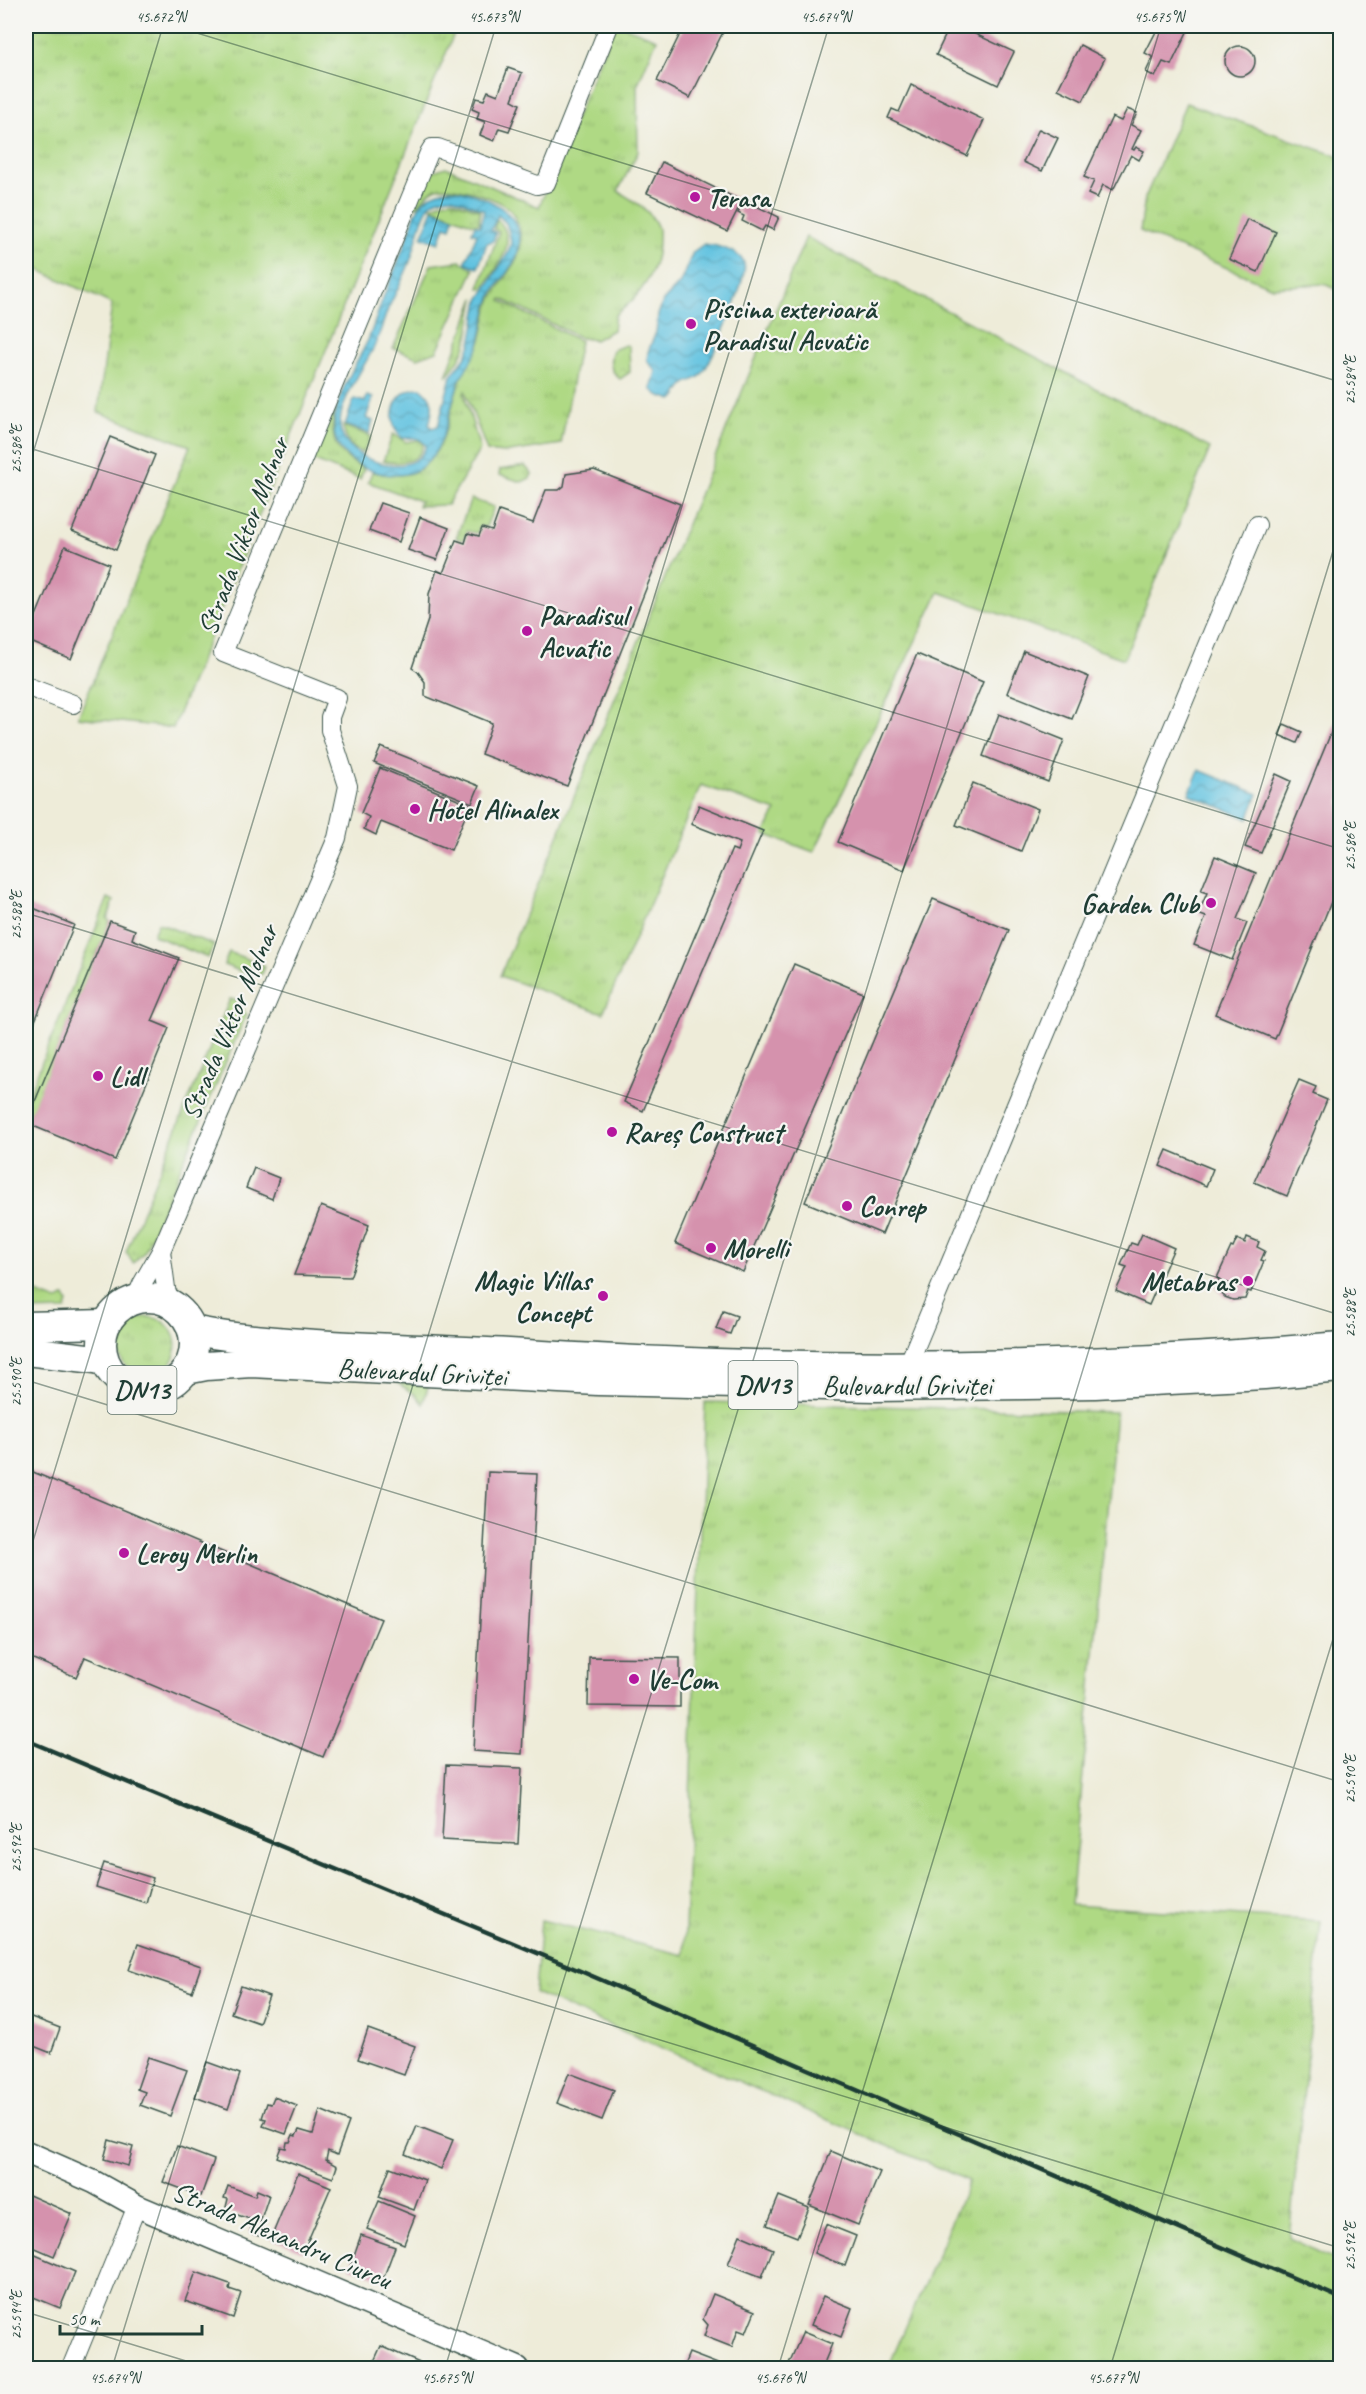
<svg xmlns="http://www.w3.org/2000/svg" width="1366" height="2394" font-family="Caveat,sans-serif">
  <defs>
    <pattern id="grass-tufts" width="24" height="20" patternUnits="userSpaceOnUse" patternTransform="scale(1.5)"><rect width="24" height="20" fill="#afd984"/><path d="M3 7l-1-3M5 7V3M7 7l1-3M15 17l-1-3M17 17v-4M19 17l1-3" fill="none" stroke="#96bb73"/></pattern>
    <pattern id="park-crowns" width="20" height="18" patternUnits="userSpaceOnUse" patternTransform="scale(1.5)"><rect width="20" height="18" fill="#afd984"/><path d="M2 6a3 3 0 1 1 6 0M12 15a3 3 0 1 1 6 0" fill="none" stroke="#96bb73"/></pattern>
    <pattern id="water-waves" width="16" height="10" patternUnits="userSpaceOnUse" patternTransform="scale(1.5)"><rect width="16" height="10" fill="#61c2e0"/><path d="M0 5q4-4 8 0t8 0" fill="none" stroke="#4f9fb6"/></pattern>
  </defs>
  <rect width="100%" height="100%" fill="#f6f6f2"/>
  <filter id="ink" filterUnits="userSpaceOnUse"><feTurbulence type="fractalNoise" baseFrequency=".0167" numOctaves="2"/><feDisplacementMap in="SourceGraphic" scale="12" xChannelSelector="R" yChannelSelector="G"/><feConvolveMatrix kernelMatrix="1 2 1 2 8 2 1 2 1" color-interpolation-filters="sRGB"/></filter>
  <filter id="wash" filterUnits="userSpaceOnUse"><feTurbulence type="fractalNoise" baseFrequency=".008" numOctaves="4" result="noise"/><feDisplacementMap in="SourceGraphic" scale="24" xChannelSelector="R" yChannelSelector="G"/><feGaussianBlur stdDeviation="1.35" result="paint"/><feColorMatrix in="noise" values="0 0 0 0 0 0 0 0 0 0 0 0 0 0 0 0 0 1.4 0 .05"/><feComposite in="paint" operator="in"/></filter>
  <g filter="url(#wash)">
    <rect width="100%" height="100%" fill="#eeecd9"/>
    <!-- grass -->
    <g fill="url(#grass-tufts)" stroke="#678b5c" stroke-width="1.5">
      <polygon points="26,26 457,26 173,728 78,717 190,446 98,412 112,304 26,264"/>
      <path d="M 614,26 L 623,26 L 657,39 L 637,86 L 638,152 L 618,191 C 632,200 651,210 657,226 C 659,229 658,236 658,240 C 659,271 639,298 615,315 L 613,330 L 595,340 L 581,338 L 502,299 L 501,301 L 580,341 L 561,444 L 503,453 L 487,451 L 465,391 L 464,394 L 480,449 L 447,505 L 418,506 L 420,501 L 368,482 L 372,472 C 390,475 410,479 424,466 C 448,445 449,411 459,383 C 464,369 474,357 480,343 C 485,330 485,316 490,303 C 498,283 519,267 521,243 C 522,232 517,218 510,210 C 499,198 453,184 437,188 C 428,191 423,200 417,206 L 413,206 L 427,173 L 446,167 L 539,207 Z"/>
      <polygon points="1186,103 1340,157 1340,291 1324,284 1272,287 1140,231 1145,198"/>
      <polygon points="452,200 480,210 479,223 473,224 431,207 442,202"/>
      <path d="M 497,219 C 521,241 496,268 483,289 L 479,288 L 499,232 L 494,229 Z"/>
      <polygon points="806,237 1210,448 1124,659 939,592 814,852 764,834 776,811 701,785 603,1013 500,976"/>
      <polygon points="460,261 474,270 437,351 418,358 393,348 431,265"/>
      <path d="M 475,298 C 467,333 473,347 446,376 Z"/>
      <path d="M 334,401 C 333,438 327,449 364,469 L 360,479 L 310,459 Z"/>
      <path d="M 343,426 L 371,436 L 363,453 C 349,447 346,441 343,426 Z"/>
      <path d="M 393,434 L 406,442 L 419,440 L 423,444 C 420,464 398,464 383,461 Z"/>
      <polygon points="525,466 532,474 530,478 522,482 499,475 500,470"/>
      <polygon points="471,499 494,507 486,527 480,526 477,533 467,531 463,540 456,538"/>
      <polygon points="108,898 114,901 107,919 110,921 26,1125 26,1102"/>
      <polygon points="158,923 214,945 208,958 153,935"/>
      <polygon points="229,952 265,966 262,974 248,974 224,965"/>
      <polygon points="230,999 239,1001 246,1015 145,1251 133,1263 126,1252"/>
      <polygon points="26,1289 57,1301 65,1296 68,1302 66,1310 26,1311"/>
      <circle cx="147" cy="1346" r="29"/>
      <polygon points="396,1382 429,1383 423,1404 416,1395"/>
      <polygon points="705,1402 1116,1412 1071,1905 1321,1921 1289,2238 1340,2262 1340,2368 888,2368 969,2181 535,1993 541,1920 684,1955"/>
    </g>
    <!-- park -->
    <path fill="url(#park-crowns)" stroke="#678b5c" stroke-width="1.5" d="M 625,345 L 629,346 L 630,372 L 620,379 C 610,371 608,362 613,350 Z"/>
    <!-- water -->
    <g fill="url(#water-waves)" stroke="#40808a" stroke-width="1.5" fill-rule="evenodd">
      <path d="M 451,189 C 476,193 513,205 519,234 C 524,259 502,275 492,295 C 484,312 484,330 478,348 C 472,362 461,373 457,388 C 448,414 446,447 423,466 C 397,489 333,465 334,428 C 334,397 355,367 368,340 C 375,323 380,305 387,288 C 398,263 408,238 416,212 C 424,197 434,192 451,189 ZM 452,197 L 484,210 L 480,226 L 475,225 L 472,232 L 477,234 L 465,263 L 478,268 L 487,243 L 493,241 L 496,233 L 491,230 L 498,215 L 506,223 L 510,235 L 511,243 L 508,253 L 479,300 L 471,344 L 466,356 L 451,376 L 438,426 L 432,428 L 429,425 C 433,410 436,399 421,388 C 395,387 383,420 402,438 C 413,439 419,435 426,446 C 416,482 342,462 340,426 C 339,401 363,369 374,347 C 380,335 383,322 388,309 C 395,294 403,279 409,264 C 416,248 420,216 431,204 C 437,198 444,198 452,197 Z"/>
      <polygon points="433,209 454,217 451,228 445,226 439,243 422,237"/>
      <path d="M 704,244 C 716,245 740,251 744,263 C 749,276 712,361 702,374 C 697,381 688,380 683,386 C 678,391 678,397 672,400 L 658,395 L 651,389 L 656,371 L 647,361 L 648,352 L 656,332 L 658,315 L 663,301 L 680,283 L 693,252 Z"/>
      <polygon points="367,396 373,398 366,418 373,421 369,433 345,425 354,399 365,402"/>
      <polygon points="1199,770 1258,794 1248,819 1189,794"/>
    </g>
    <g id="blocks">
      <!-- building -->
      <g fill="#d592ad">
        <polygon points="684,26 726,26 690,98 657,81"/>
        <polygon points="950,26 958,26 1014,52 998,85 936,55"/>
        <polygon points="1159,26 1190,26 1171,65 1163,62 1155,77 1146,72 1153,57 1145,53"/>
        <polygon points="1080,45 1105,58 1083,101 1058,89"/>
        <circle cx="1240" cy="61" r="15"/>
        <polygon points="508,68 522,73 512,100 520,104 509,131 499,128 494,141 480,135 485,122 477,119 479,112 472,109 476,98 484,100 488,91 498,95"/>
        <polygon points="911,85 984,120 967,156 888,118 892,109 899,112"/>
        <polygon points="1127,109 1137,113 1131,125 1141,130 1132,149 1134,150 1136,147 1144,151 1139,160 1131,155 1113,190 1103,185 1097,198 1088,194 1094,181 1084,177 1112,117 1121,121"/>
        <polygon points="1039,129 1058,138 1042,171 1023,162"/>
        <polygon points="662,162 742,201 727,231 647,193"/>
        <polygon points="744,200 779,217 773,230 765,226 762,231 742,221 744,216 738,213"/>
        <polygon points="1247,219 1276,232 1258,272 1229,259"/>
        <polygon points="110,437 155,455 116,550 72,531"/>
        <polygon points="594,470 680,504 567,786 481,754 492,723 425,696 425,682 418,672 412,668 428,620 429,594 437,570 443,573 456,540 465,543 468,533 479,536 482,528 492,531 499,511 533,523 546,490 559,490 564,486 566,474"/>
        <polygon points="380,503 409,513 399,542 369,531"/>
        <polygon points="420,517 449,528 437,560 408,550"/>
        <polygon points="65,546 109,564 71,659 26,640"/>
        <polygon points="1024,651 1089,677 1072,719 1007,693"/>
        <polygon points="917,654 983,682 904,870 838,842"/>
        <polygon points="1340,711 1340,880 1275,1039 1215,1014"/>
        <polygon points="999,714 1064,740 1048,782 983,756"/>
        <polygon points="1284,724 1302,732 1297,743 1279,735"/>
        <polygon points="381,747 479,786 472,803 374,763"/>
        <polygon points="380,768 470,805 451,850 381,822 376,835 364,829 369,817 361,813"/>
        <polygon points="1276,774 1291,781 1261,853 1245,847"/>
        <polygon points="973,783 1038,809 1021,851 956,825"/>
        <polygon points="699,805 763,831 643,1111 624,1102 732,849 737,851 740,843 691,824"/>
        <polygon points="1215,856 1256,873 1237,919 1247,923 1232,960 1194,945 1206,917 1198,914 1207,893 1201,891"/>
        <polygon points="933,899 1009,930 882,1234 805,1202"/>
        <polygon points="26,905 74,925 26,1043 26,958 32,943 26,940"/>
        <polygon points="110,921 135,930 132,939 179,958 152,1021 169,1028 115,1160 26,1123"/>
        <polygon points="794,964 863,993 743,1272 675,1243"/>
        <polygon points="1299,1080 1316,1087 1313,1094 1327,1100 1287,1196 1254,1182"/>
        <polygon points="1167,1150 1213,1169 1206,1186 1160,1166"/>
        <polygon points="254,1168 279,1178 272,1199 246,1188"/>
        <polygon points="321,1206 369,1225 350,1277 294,1275"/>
        <polygon points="1142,1234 1174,1248 1149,1305 1116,1291 1127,1267 1121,1265 1131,1243 1137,1245"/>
        <polygon points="1247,1237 1259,1242 1257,1247 1265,1251 1261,1260 1264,1261 1251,1292 1248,1291 1245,1299 1233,1300 1225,1297 1218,1290 1216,1286 1219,1279 1217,1278 1231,1247 1233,1248 1237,1239 1245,1243"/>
        <polygon points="723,1311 737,1316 730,1334 716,1329"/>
        <polygon points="26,1469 381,1619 323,1757 85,1657 76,1677 26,1656"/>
        <polygon points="488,1472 537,1474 522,1754 473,1751"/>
        <polygon points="589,1657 680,1658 680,1707 588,1706"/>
        <polygon points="446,1765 522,1768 518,1844 442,1840"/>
        <polygon points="104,1863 153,1878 146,1903 96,1887"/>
        <polygon points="138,1944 201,1966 192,1992 129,1970"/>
        <polygon points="241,1986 269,1996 259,2023 231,2013"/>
        <polygon points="26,2015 60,2028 51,2053 26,2043"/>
        <polygon points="368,2029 415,2046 404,2075 358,2059"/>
        <polygon points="148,2057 187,2070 170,2116 140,2105 145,2092 137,2089"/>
        <polygon points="207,2062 240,2074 228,2109 195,2097"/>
        <polygon points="569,2073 614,2090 602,2120 557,2103"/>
        <polygon points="274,2097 297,2106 286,2134 263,2126 266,2119 262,2118 267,2103 271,2104"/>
        <polygon points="320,2110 349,2122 337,2155 328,2151 326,2160 337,2166 333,2178 277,2157 281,2147 286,2148 287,2142 290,2142 293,2135 296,2136 299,2130 313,2134"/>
        <polygon points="417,2126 453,2140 441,2169 405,2154"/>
        <polygon points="109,2140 133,2147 128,2166 104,2159"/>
        <polygon points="177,2146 214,2160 201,2196 163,2182"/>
        <polygon points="831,2151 880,2172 858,2225 809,2205"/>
        <polygon points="390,2167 425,2180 414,2210 379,2197"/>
        <polygon points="298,2173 331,2187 303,2252 271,2238"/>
        <polygon points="228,2186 255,2196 257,2190 269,2195 260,2222 263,2223 259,2236 250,2233 253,2220 225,2211 228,2199 224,2198"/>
        <polygon points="29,2195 72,2214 54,2256 26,2244 26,2204"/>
        <polygon points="779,2196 809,2208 797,2237 767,2225"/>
        <polygon points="379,2201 415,2216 404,2244 367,2229"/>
        <polygon points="826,2224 856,2236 845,2266 814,2253"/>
        <polygon points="361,2235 395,2247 383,2279 350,2267"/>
        <polygon points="740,2235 773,2249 762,2277 728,2264"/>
        <polygon points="26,2251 75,2272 60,2308 26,2294"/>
        <polygon points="196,2272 230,2284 229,2289 241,2293 233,2318 185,2301"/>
        <polygon points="713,2294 755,2311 746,2333 738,2330 732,2347 704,2336 708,2325 703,2319"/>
        <polygon points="823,2296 852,2308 841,2337 811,2325"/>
        <polygon points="803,2332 832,2344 822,2368 787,2368"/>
        <polygon points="381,2346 424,2365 423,2368 371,2368"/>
        <polygon points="689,2353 728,2368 683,2368"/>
      </g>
    </g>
  </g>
  <g filter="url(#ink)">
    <use href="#blocks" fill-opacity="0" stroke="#3e574d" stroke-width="1.5"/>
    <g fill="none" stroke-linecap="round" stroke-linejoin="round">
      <!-- minor casing -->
      <g stroke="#3e574d" stroke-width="20">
        <g id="minor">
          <polyline points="26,686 73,704"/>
          <polyline points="161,1251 168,1303"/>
          <polyline points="135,1300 142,1284 161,1251 337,838 348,786 330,730 330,717 337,698 223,653 429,153 432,148 438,148 537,185 546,183 609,26"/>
          <polyline points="908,1365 1257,525"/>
          <polyline points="71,2368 137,2206"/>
        </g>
      </g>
      <!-- tertiary casing -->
      <g stroke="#3e574d" stroke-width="25">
        <polyline id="tertiary" points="26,2152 94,2182 137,2206 518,2368"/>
      </g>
      <!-- primary casing -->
      <g stroke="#3e574d" stroke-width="31">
        <g id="primary">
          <circle cx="148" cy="1344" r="46"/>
          <polyline points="26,1326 106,1324"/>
          <path d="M 192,1330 C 228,1338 265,1340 301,1343 C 370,1348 440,1349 509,1353 C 786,1371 1064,1371 1340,1346"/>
          <polyline points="26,1351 104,1360"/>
          <polyline points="186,1370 206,1366 251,1363 598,1381 875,1387 1095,1384 1264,1375 1340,1368"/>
        </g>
      </g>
      <!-- minor -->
      <use href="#minor" stroke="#fff" stroke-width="18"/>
      <!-- tertiary -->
      <use href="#tertiary" stroke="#fff" stroke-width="22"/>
      <!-- primary -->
      <use href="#primary" stroke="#fff" stroke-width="28"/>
      <!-- rail -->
      <polyline stroke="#1f3d34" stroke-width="4.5" points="26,1740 578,1970 1340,2298"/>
    </g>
  </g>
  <!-- ticks -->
  <path fill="none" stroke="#1f3d34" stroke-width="1.5" stroke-opacity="0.45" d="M 174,26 L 1340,382M 26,447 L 1340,849M 26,476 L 163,26M 26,913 L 1340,1315M 26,1380 L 1340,1782M 26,1564 L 496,26M 26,1846 L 1340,2248M 26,2312 L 209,2368M 112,2368 L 829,26M 445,2368 L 1161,26M 778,2368 L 1340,528M 1110,2368 L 1340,1616"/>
  <!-- markers -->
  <g fill="#b5179e" stroke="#f6f6f2" stroke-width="2">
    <circle cx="695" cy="197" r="6"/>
    <circle cx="691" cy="324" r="6"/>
    <circle cx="527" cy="631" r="6"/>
    <circle cx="415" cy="809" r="6"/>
    <circle cx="1211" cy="903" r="6"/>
    <circle cx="98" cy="1076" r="6"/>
    <circle cx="612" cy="1132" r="6"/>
    <circle cx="847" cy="1206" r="6"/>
    <circle cx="711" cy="1248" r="6"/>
    <circle cx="1248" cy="1281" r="6"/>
    <circle cx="603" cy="1296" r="6"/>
    <circle cx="124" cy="1553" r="6"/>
    <circle cx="634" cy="1679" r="6"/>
  </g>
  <g text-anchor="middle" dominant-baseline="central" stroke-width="4.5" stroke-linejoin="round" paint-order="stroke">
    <!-- shield labels -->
    <g fill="#f6f6f2" stroke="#60746d" stroke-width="1.5">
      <rect x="728.5" y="1361" width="69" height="48" rx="4.5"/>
      <rect x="107.5" y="1366" width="69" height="48" rx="4.5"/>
    </g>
    <g font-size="27" font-weight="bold" fill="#1f3d34">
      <text x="763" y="1385">DN13</text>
      <text x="142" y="1390">DN13</text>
    </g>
    <!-- poi labels -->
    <g font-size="28" font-weight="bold" fill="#1f3d34" stroke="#f6f6f2" text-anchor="start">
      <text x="707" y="197">Terasa</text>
      <text x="703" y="308">Piscina exterioară<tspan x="703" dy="32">Paradisul Acvatic</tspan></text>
      <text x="539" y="615">Paradisul<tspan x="539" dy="32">Acvatic</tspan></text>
      <text x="427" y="809">Hotel Alinalex</text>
      <text x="1199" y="903" text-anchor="end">Garden Club</text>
      <text x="110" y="1076">Lidl</text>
      <text x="624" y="1132">Rareș Construct</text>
      <text x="859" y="1206">Conrep</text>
      <text x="723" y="1248">Morelli</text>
      <text x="591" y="1280" text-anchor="end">Magic Villas<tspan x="591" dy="32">Concept</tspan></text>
      <text x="1236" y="1281" text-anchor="end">Metabras</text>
      <text x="136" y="1553">Leroy Merlin</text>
      <text x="646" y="1679">Ve-Com</text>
    </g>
    <!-- street labels -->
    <g font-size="28" fill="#1f3d34" stroke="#f6f6f2">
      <text transform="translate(243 536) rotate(-69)">Strada Viktor Molnar</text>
      <text transform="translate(229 1022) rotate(-67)">Strada Viktor Molnar</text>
      <text transform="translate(422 1372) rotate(3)">Bulevardul Griviței</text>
      <text x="907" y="1385">Bulevardul Griviței</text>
      <text transform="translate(282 2235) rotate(23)">Strada Alexandru Ciurcu</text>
    </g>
  </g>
  <!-- margin -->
  <rect width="1366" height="2394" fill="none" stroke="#f6f6f2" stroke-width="66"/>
  <!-- scale -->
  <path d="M60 2325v9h142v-9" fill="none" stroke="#1f3d34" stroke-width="3"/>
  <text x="69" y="2325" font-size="18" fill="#1f3d34" stroke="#f6f6f2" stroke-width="4.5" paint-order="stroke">50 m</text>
  <rect x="33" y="33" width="1300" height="2328" fill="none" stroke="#1f3d34" stroke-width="2"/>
  <g font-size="15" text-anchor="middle" fill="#1f3d34">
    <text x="161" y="22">45.672°N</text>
    <text x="494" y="22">45.673°N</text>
    <text x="826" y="22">45.674°N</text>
    <text x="1159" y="22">45.675°N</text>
    <text transform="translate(1350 380) rotate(-90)" y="5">25.584°E</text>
    <text transform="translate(16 449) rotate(-90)" y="5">25.586°E</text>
    <text transform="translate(1350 846) rotate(-90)" y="5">25.586°E</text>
    <text transform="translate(16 915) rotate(-90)" y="5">25.588°E</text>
    <text transform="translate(1350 1313) rotate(-90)" y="5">25.588°E</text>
    <text transform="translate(16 1382) rotate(-90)" y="5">25.590°E</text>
    <text transform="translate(1350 1779) rotate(-90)" y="5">25.590°E</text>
    <text transform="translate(16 1848) rotate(-90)" y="5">25.592°E</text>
    <text transform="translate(1350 2246) rotate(-90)" y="5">25.592°E</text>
    <text transform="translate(16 2315) rotate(-90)" y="5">25.594°E</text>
    <text x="115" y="2383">45.674°N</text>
    <text x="447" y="2383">45.675°N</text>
    <text x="780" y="2383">45.676°N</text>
    <text x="1113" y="2383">45.677°N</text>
  </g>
</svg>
